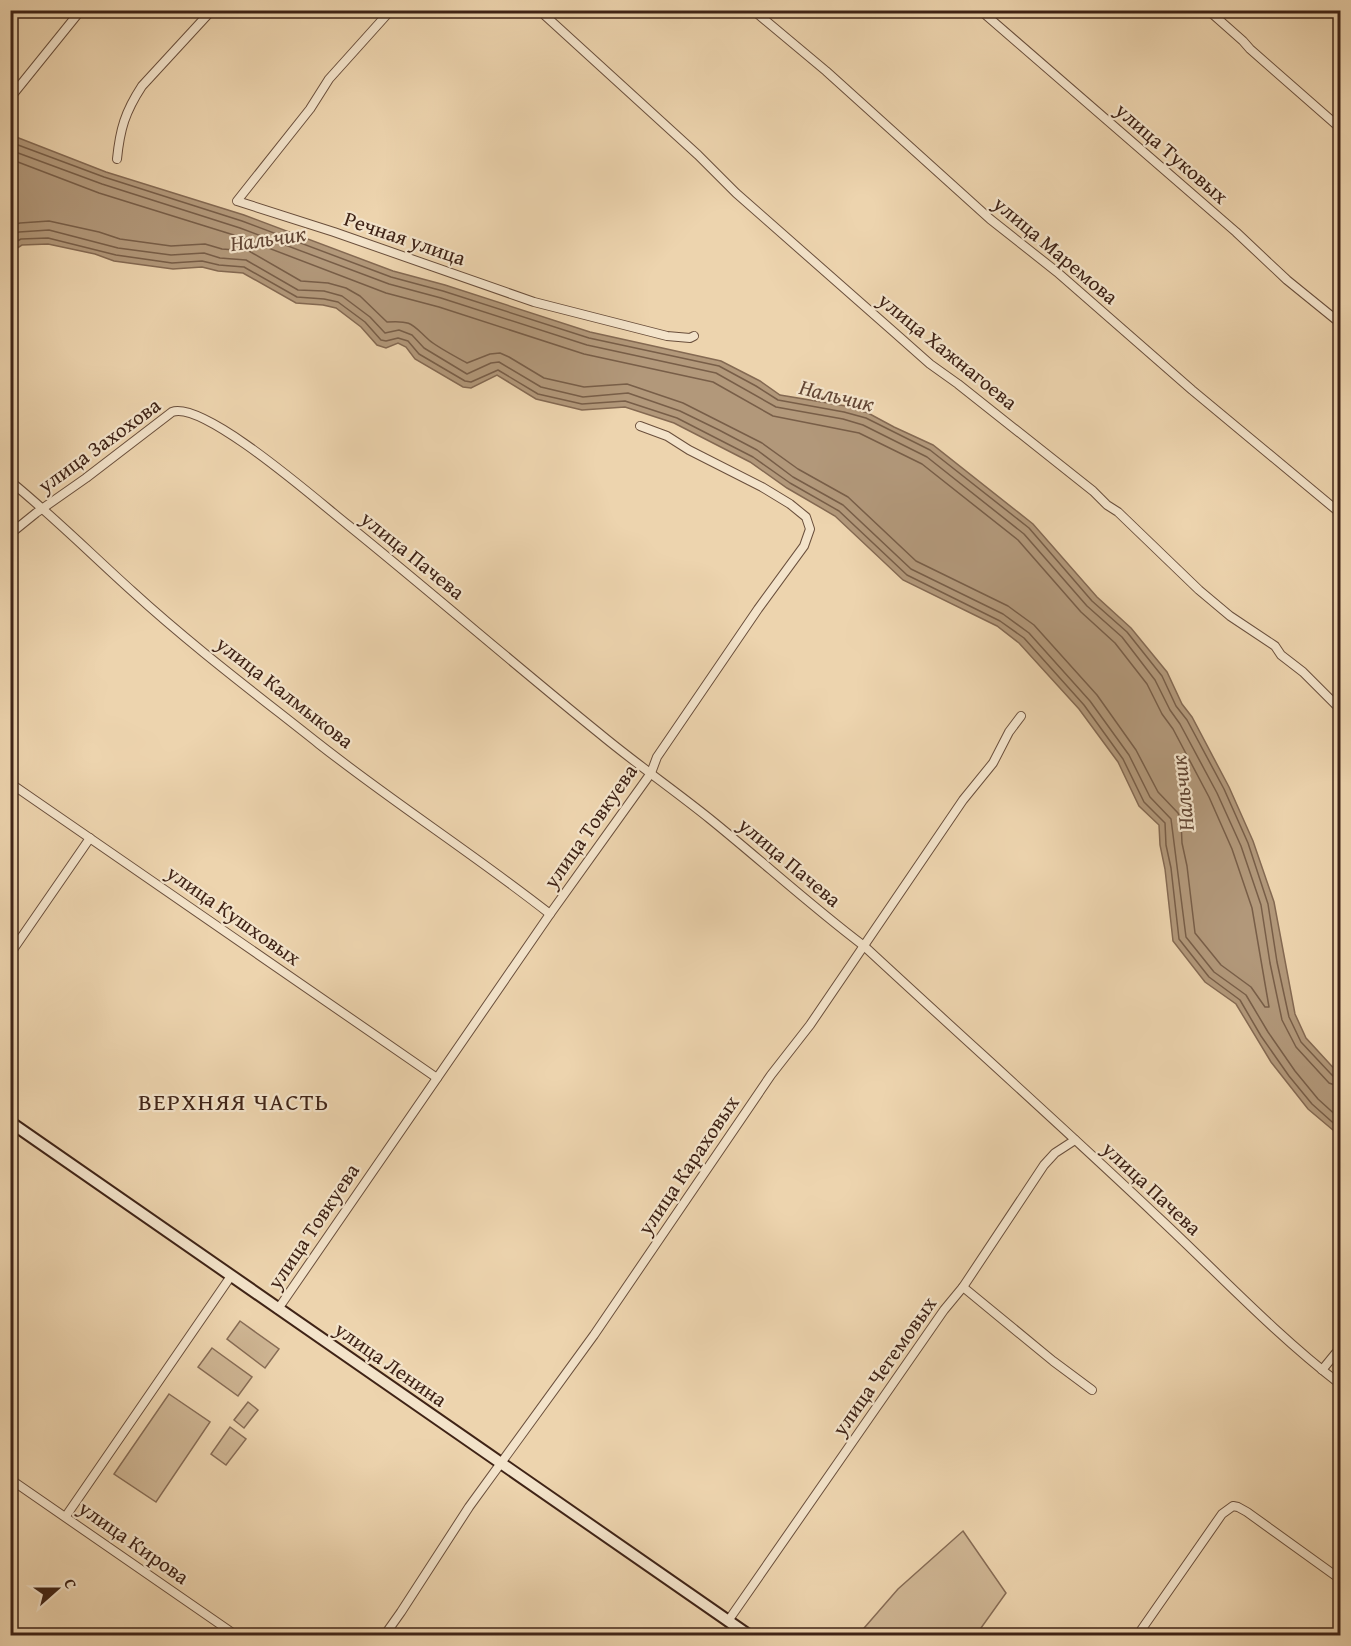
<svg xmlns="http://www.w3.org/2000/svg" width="1351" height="1646" font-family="'Gentium Book Plus',serif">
  <rect width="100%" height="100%" fill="#edd4ae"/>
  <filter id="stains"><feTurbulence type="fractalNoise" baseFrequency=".00333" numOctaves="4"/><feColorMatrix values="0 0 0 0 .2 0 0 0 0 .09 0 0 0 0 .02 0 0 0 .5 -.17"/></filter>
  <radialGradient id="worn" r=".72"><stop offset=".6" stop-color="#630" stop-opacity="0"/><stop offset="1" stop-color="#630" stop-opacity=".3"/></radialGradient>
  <!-- green -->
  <g fill="#cfb694" stroke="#876c55" stroke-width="1.5">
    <polygon points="240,1321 279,1349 265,1368 227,1339"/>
    <polygon points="212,1348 252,1377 238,1396 198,1367"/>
    <polygon points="169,1394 210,1422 156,1502 114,1474"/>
    <polygon points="248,1402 258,1410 244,1428 234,1420"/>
    <polygon points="230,1427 246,1439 226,1465 211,1454"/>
    <polygon points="963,1531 1006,1593 981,1628 973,1635 858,1635 898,1589"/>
  </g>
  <!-- water -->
  <polygon fill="#b2987a" stroke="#846952" stroke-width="1.5" points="11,135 106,172 244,215 393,271 445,285 590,332 721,361 760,381 780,395 846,406 868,413 894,427 933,445 1033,524 1097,597 1131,628 1167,672 1182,704 1192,717 1229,787 1253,841 1274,902 1295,1014 1306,1038 1340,1075 1340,1136 1308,1109 1271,1062 1236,1004 1205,982 1173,941 1165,869 1160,845 1159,825 1139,806 1118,762 1079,709 1019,643 997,626 903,580 835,516 787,488 750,462 674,423 625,407 582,410 536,399 497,375 471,388 463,387 415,359 406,347 398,343 386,348 377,345 361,327 336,308 323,305 296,303 243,273 218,271 202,267 173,269 114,261 95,254 48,244 22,245 11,252"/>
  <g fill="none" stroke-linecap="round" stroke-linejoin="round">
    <!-- shore -->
    <g stroke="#785e48" stroke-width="1.5">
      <polyline points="10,142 104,177 242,221 391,277 443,291 589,338 719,366 756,386 778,400 844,412 866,418 930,450 1029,528 1092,601 1127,632 1162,676 1176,706 1187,720 1224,789 1248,843 1268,904 1277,962 1289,1017 1301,1042 1330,1073 1335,1078 1340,1079"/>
      <polyline points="10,150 102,184 240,228 389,284 441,298 587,345 716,373 776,407 843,419 863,425 927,457 1024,534 1087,606 1122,637 1155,680 1170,710 1180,724 1217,793 1241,846 1261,905 1270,963 1282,1020 1296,1047 1329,1083 1340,1087"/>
      <path d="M 10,159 L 99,193 L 237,236 L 386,293 L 439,307 L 584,354 L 713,382 L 773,416 L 859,433 L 922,464 L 1018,540 L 1081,612 L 1115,643 L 1147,684 L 1162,714 L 1173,729 L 1209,797 L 1232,849 L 1252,908 L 1269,1007 L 1265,1007 L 1251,987 L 1221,965 L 1195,933 L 1187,866 L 1182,843 L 1181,821 L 1178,813 L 1158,792 L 1136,750 L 1097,695 L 1034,625 L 1008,606 L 916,561 L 848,497 L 798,469 L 762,443 L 683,403 L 627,384 L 584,387 L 544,378 L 509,357 L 500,353 L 490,354 L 467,363 C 458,358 437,347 429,340 C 412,325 413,320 387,322 L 360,296 L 346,288 L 328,283 L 301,281 L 249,251 L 222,249 L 205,244 L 171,246 L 120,239 L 99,232 L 49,221 L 20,223 L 10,226"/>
      <polyline points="10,236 19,232 49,230 118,248 171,255 204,253 220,258 246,260 298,290 324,291 342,296 370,317 385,333 399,330 412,335 424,348 467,374 491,363 499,362 541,387 583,397 628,393 680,411 719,430 757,450 793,477 843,505 911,569 1003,614 1029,633 1090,701 1129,755 1150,797 1171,819 1186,937 1214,972 1246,995 1268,1032 1295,1071 1318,1099 1340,1119"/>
      <polyline points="10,245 21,239 48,238 116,255 172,263 202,261 219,265 244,267 297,297 324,299 338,302 365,322 381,340 386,341 398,338 408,341 419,354 465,381 471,382 498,370 538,394 582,404 625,401 677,418 753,457 790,483 839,511 907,575 1000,621 1024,638 1084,705 1123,759 1144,802 1165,823 1166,845 1171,868 1179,939 1209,977 1240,1000 1261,1036 1289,1076 1312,1104 1340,1129"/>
    </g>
    <!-- street casing -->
    <g stroke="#6a4f3c" stroke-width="10">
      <g id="street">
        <polyline points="391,10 329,79 310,109 237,201 334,232 534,302 667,336 690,338 694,336"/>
        <polyline points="539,10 698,155 736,193 895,333 930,364 958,384 1093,491 1107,505 1118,512 1199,590 1230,616 1275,646 1281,655 1303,672 1340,709"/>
        <polyline points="753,10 826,71 990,219 1057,272 1192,390 1340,513"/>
        <polyline points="980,10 1236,232 1287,280 1340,323"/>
        <polyline points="1208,10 1243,41 1250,49 1340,128"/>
        <polyline points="10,98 81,10"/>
        <path d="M 117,159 C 120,129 125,112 142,86 L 212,10"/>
        <path d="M 10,481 C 53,516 91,554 132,591 C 191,645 256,694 319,744 C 394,803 475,855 550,914"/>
        <path d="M 10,534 L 36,513 L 86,478 L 172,412 C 204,400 320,503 348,525 C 432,593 515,665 599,733 C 635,763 674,790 710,819 C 762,861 811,906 864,946 C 962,1037 1062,1126 1159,1218 C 1219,1274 1275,1334 1340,1384"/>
        <polyline points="10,783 437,1078"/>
        <polyline points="10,954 90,838"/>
        <polyline points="963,1287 1053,1361 1092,1390"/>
        <polyline points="278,1309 550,914 651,773 657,757 758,609 804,546 810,529 806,517 790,504 762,487 689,450 667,436 640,426"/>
        <polyline points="1322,1370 1340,1348"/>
        <polyline points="10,1479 237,1636"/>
        <polyline points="66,1516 231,1276"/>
        <polyline points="728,1621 944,1310 963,1287 1044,1165 1055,1153 1075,1140"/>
        <polyline points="384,1636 401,1612 469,1507 594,1335 771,1075 810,1025 963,800 993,763 1009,732 1021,716"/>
        <polyline points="1137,1636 1222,1514 1233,1506 1238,1507 1247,1512 1340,1579"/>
      </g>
    </g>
    <!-- secondary casing -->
    <g stroke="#3f2316" stroke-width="14">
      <polyline id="secondary" points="10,1122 750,1636"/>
    </g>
    <!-- street -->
    <use href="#street" stroke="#f3e3ca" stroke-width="8"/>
    <!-- secondary -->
    <use href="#secondary" stroke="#f3e3ca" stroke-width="10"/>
  </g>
  <g text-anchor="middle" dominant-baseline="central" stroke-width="4.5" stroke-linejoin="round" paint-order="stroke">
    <!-- street labels -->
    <g font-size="21" fill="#3f2316" stroke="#f3e3ca">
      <text transform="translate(1172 153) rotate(41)">улица Туковых</text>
      <text transform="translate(405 238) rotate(19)">Речная улица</text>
      <text transform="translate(1056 250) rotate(40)">улица Маремова</text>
      <text transform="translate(948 351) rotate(39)">улица Хажнагоева</text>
      <text transform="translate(99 445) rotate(-36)">улица Захохова</text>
      <text transform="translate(413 555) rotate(39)">улица Пачева</text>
      <text transform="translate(285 692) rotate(38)">улица Калмыкова</text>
      <text transform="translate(590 826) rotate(-55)">улица Товкуева</text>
      <text transform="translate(790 862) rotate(40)">улица Пачева</text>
      <text transform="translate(234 915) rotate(35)">улица Кушховых</text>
      <text transform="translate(688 1165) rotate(-56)">улица Караховых</text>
      <text transform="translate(1152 1188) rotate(43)">улица Пачева</text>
      <text transform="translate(313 1226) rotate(-56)">улица Товкуева</text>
      <text transform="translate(391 1364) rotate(35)">улица Ленина</text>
      <text transform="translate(884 1366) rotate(-55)">улица Чегемовых</text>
      <text transform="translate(134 1542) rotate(35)">улица Кирова</text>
    </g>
    <!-- water labels -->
    <g font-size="22" font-style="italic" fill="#624634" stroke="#f3e3ca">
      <text transform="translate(268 238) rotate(-8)">Нальчик</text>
      <text transform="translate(837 395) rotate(14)">Нальчик</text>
      <text transform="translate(1182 793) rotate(-96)">Нальчик</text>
    </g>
    <!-- quarter labels -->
    <g font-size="24" letter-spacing="1.5" fill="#3f2316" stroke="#f3e3ca">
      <text x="234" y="1101">ВЕРХНЯЯ ЧАСТЬ</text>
    </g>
  </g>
  <!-- margin -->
  <rect width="1351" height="1646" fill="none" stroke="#edd4ae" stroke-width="36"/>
  <rect x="12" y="12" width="1327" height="1622" fill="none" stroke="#3f2316" stroke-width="3"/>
  <rect x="18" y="18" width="1315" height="1610" fill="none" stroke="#3f2316" stroke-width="1.5"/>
  <!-- north arrow -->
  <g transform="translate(57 1589) rotate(69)" stroke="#f3e3ca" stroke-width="4.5" paint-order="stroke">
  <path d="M0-4.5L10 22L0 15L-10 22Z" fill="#3f2316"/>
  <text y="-9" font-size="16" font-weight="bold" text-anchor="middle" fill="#3f2316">С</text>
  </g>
  <rect width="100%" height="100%" filter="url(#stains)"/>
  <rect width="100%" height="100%" fill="url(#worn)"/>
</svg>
